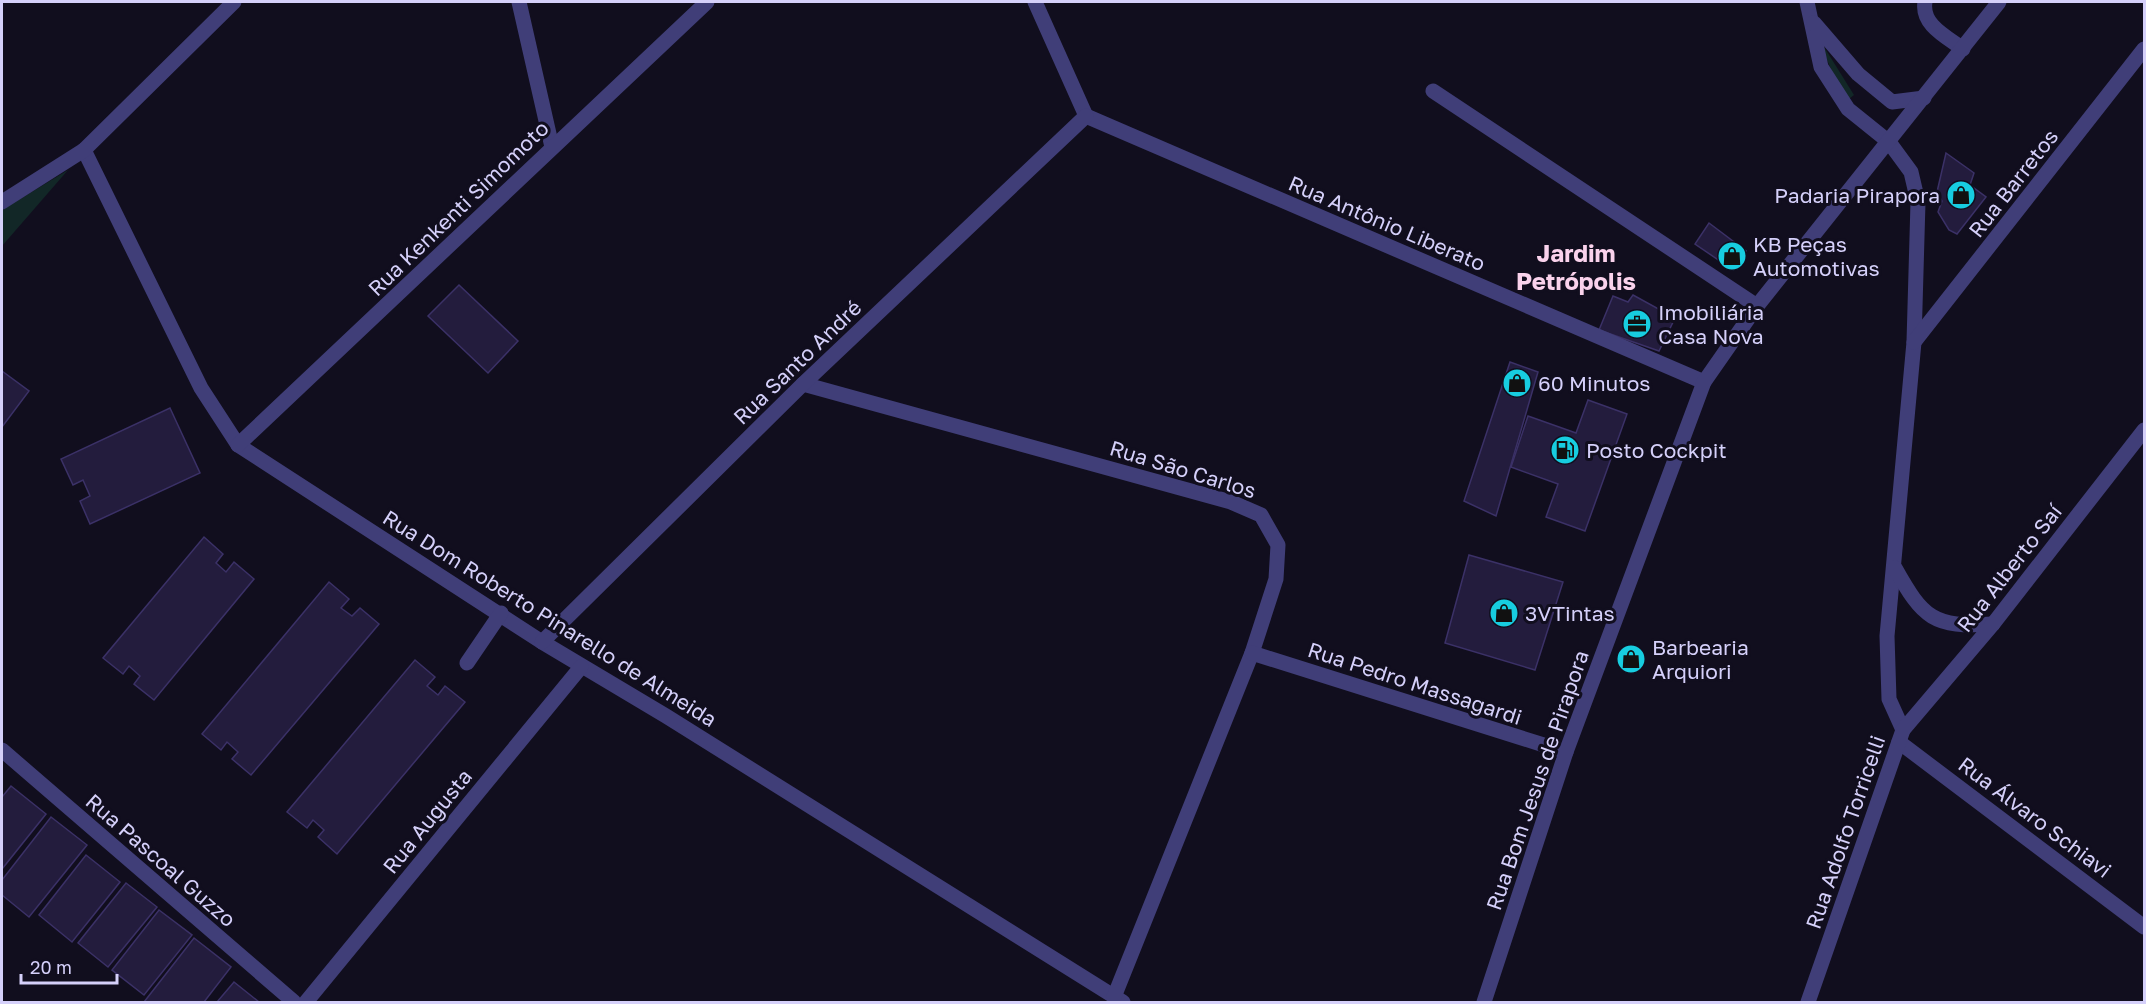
<svg xmlns="http://www.w3.org/2000/svg" width="2146" height="1004" font-family="'Golos Text',sans-serif">
  <rect width="100%" height="100%" fill="#110e1e"/>
  <!-- green -->
  <g fill="#122727">
    <polygon points="1816,34 1854,95 1845,102"/>
    <polygon points="68,170 2,246 2,210"/>
  </g>
  <!-- building -->
  <g fill="#231c3d" stroke="#3b3167" stroke-width="1.5">
    <polygon points="1946,153 1974,173 1970,185 1986,197 1957,234 1949,230 1938,212 1942,201 1937,192"/>
    <polygon points="1709,223 1746,251 1733,270 1695,244"/>
    <polygon points="459,285 518,341 488,373 428,316"/>
    <polygon points="1633,295 1675,318 1659,351 1599,330 1613,296 1628,302"/>
    <polygon points="1510,362 1538,372 1496,516 1464,501"/>
    <polygon points="2,371 29,391 2,427"/>
    <polygon points="1588,400 1627,414 1585,531 1546,517 1558,484 1511,467 1528,416 1576,433"/>
    <polygon points="170,408 200,473 90,524 80,501 90,496 83,480 73,485 61,459"/>
    <polygon points="204,537 223,554 216,563 226,572 234,562 254,579 154,700 134,684 140,676 129,666 123,674 103,658"/>
    <polygon points="1469,555 1563,582 1535,670 1445,643"/>
    <polygon points="329,582 349,599 341,608 352,616 360,608 379,624 251,775 232,759 238,752 227,742 221,750 202,734"/>
    <polygon points="415,660 435,677 427,686 438,695 445,686 465,702 337,854 318,837 324,830 313,820 307,828 287,812"/>
    <polygon points="11,786 46,814 2,869 2,797"/>
    <polygon points="51,817 87,845 29,917 2,895 2,880"/>
    <polygon points="86,855 120,882 72,942 39,915"/>
    <polygon points="126,883 157,907 108,967 78,943"/>
    <polygon points="159,910 192,935 144,995 112,970"/>
    <polygon points="194,938 231,967 204,1002 144,1002"/>
    <polygon points="234,982 259,1002 217,1002"/>
  </g>
  <g fill="none" stroke-linecap="round" stroke-linejoin="round">
    <!-- minor -->
    <g stroke="#403e78" stroke-width="15">
      <polyline points="519,2 552,147"/>
      <polyline points="1035,2 1086,116"/>
      <polyline points="1807,2 1821,67 1848,109 1889,142 1911,172 1918,202 1914,342 1887,636 1889,699 1903,730"/>
      <path d="M 1925,2 C 1921,25 1947,37 1963,49"/>
      <polyline points="1814,23 1858,74 1892,102 1924,98"/>
      <polyline points="1433,91 1757,306"/>
      <polyline points="1086,116 1704,382"/>
      <polyline points="84,150 201,388 238,445 542,642 666,716 1123,1002"/>
      <polyline points="2,202 84,150 234,2"/>
      <polyline points="1914,342 2144,49"/>
      <polyline points="803,384 1231,502 1261,515 1278,545 1276,579 1252,653 1114,997"/>
      <polyline points="238,445 707,2"/>
      <path d="M 1895,568 C 1923,618 1933,628 1993,624"/>
      <polyline points="542,642 803,384 1086,116"/>
      <polyline points="1252,653 1566,752"/>
      <polyline points="467,663 501,613"/>
      <polyline points="1899,742 2144,927"/>
      <polyline points="2,750 294,1002"/>
      <polyline points="306,1002 581,667"/>
      <polyline points="1484,1002 1566,752 1704,382 1757,306 1999,2"/>
      <polyline points="1808,1002 1903,730 1993,624 2144,430"/>
    </g>
  </g>
  <!-- icons -->
  <defs>
    <g id="shop-disc" transform="scale(1.5)"><circle r="9.5" fill="#17cde0" stroke="#110e1e"/><path d="M-5-2.5h2.3a2.7 3.5 0 0 1 5.4 0H5L5.5 6h-11ZM-1.5-2.5h3a1.5 2.3 0 0 0-3 0Z" fill="#111"/></g>
    <g id="office-disc" transform="scale(1.5)"><circle r="9.5" fill="#17cde0" stroke="#110e1e"/><path d="M-6-3h4V-5.5h4V-3h4V5H-6ZM-1-4.5V-3h2v-1.5ZM-6 0V1H6V0Z" fill="#111"/></g>
    <g id="fuel-disc" transform="scale(1.5)"><circle r="9.5" fill="#17cde0" stroke="#110e1e"/><path d="M-5.5-6h7V0h2V4h1.3V-2.5L3-4.5l.8-.8L6-3V5H2.5V1h-1V6h-7ZM-4.2-4.7v3.2H.2V-4.7Z" fill="#111"/></g>
  </defs>
  <g fill-rule="evenodd">
    <use href="#shop-disc" x="1961" y="195"/>
    <use href="#shop-disc" x="1732" y="256"/>
    <use href="#office-disc" x="1637" y="324"/>
    <use href="#shop-disc" x="1517" y="383"/>
    <use href="#fuel-disc" x="1565" y="450"/>
    <use href="#shop-disc" x="1504" y="613"/>
    <use href="#shop-disc" x="1631" y="659"/>
  </g>
  <g text-anchor="middle" dominant-baseline="central" stroke-width="6" stroke-linejoin="round" paint-order="stroke">
    <!-- street labels -->
    <g font-size="21" fill="#d5d0fa" stroke="#110e1e">
      <text transform="translate(2013 183) rotate(-52)">Rua Barretos</text>
      <text transform="translate(458 208) rotate(-44)">Rua Kenkenti Simomoto</text>
      <text transform="translate(1387 223) rotate(23)">Rua Antônio Liberato</text>
      <text transform="translate(797 362) rotate(-44)">Rua Santo André</text>
      <text transform="translate(1183 469) rotate(17)">Rua São Carlos</text>
      <text transform="translate(2009 568) rotate(-52)">Rua Alberto Saí</text>
      <text transform="translate(550 618) rotate(32)">Rua Dom Roberto Pinarello de Almeida</text>
      <text transform="translate(1415 683) rotate(18)">Rua Pedro Massagardi</text>
      <text transform="translate(1537 780) rotate(-71)">Rua Bom Jesus de Pirapora</text>
      <text transform="translate(2035 817) rotate(37)">Rua Álvaro Schiavi</text>
      <text transform="translate(427 821) rotate(-51)">Rua Augusta</text>
      <text transform="translate(1845 832) rotate(-71)">Rua Adolfo Torricelli</text>
      <text transform="translate(161 860) rotate(41)">Rua Pascoal Guzzo</text>
    </g>
    <!-- poi labels -->
    <g font-size="21" fill="#d5d0fa" stroke="#110e1e" text-anchor="start">
      <text x="1940" y="195" text-anchor="end">Padaria Pirapora</text>
      <text x="1753" y="244">KB Peças<tspan x="1753" dy="24">Automotivas</tspan></text>
      <text x="1658" y="312">Imobiliária<tspan x="1658" dy="24">Casa Nova</tspan></text>
      <text x="1538" y="383">60 Minutos</text>
      <text x="1586" y="450">Posto Cockpit</text>
      <text x="1525" y="613">3VTintas</text>
      <text x="1652" y="647">Barbearia<tspan x="1652" dy="24">Arquiori</tspan></text>
    </g>
    <!-- quarter labels -->
    <g font-size="24" font-weight="bold" fill="#fad2ec" stroke="#110e1e">
      <text x="1576" y="252">Jardim<tspan x="1576" dy="28">Petrópolis</tspan></text>
    </g>
  </g>
  <!-- border -->
  <rect width="2146" height="1004" fill="none" stroke="#d5d0fa" stroke-width="6"/>
  <!-- scale -->
  <path d="M21 974v9h96v-9" fill="none" stroke="#d5d0fa" stroke-width="3"/>
  <text x="30" y="974" font-size="18" fill="#d5d0fa" stroke="#110e1e" stroke-width="4.5" paint-order="stroke">20 m</text>
</svg>
